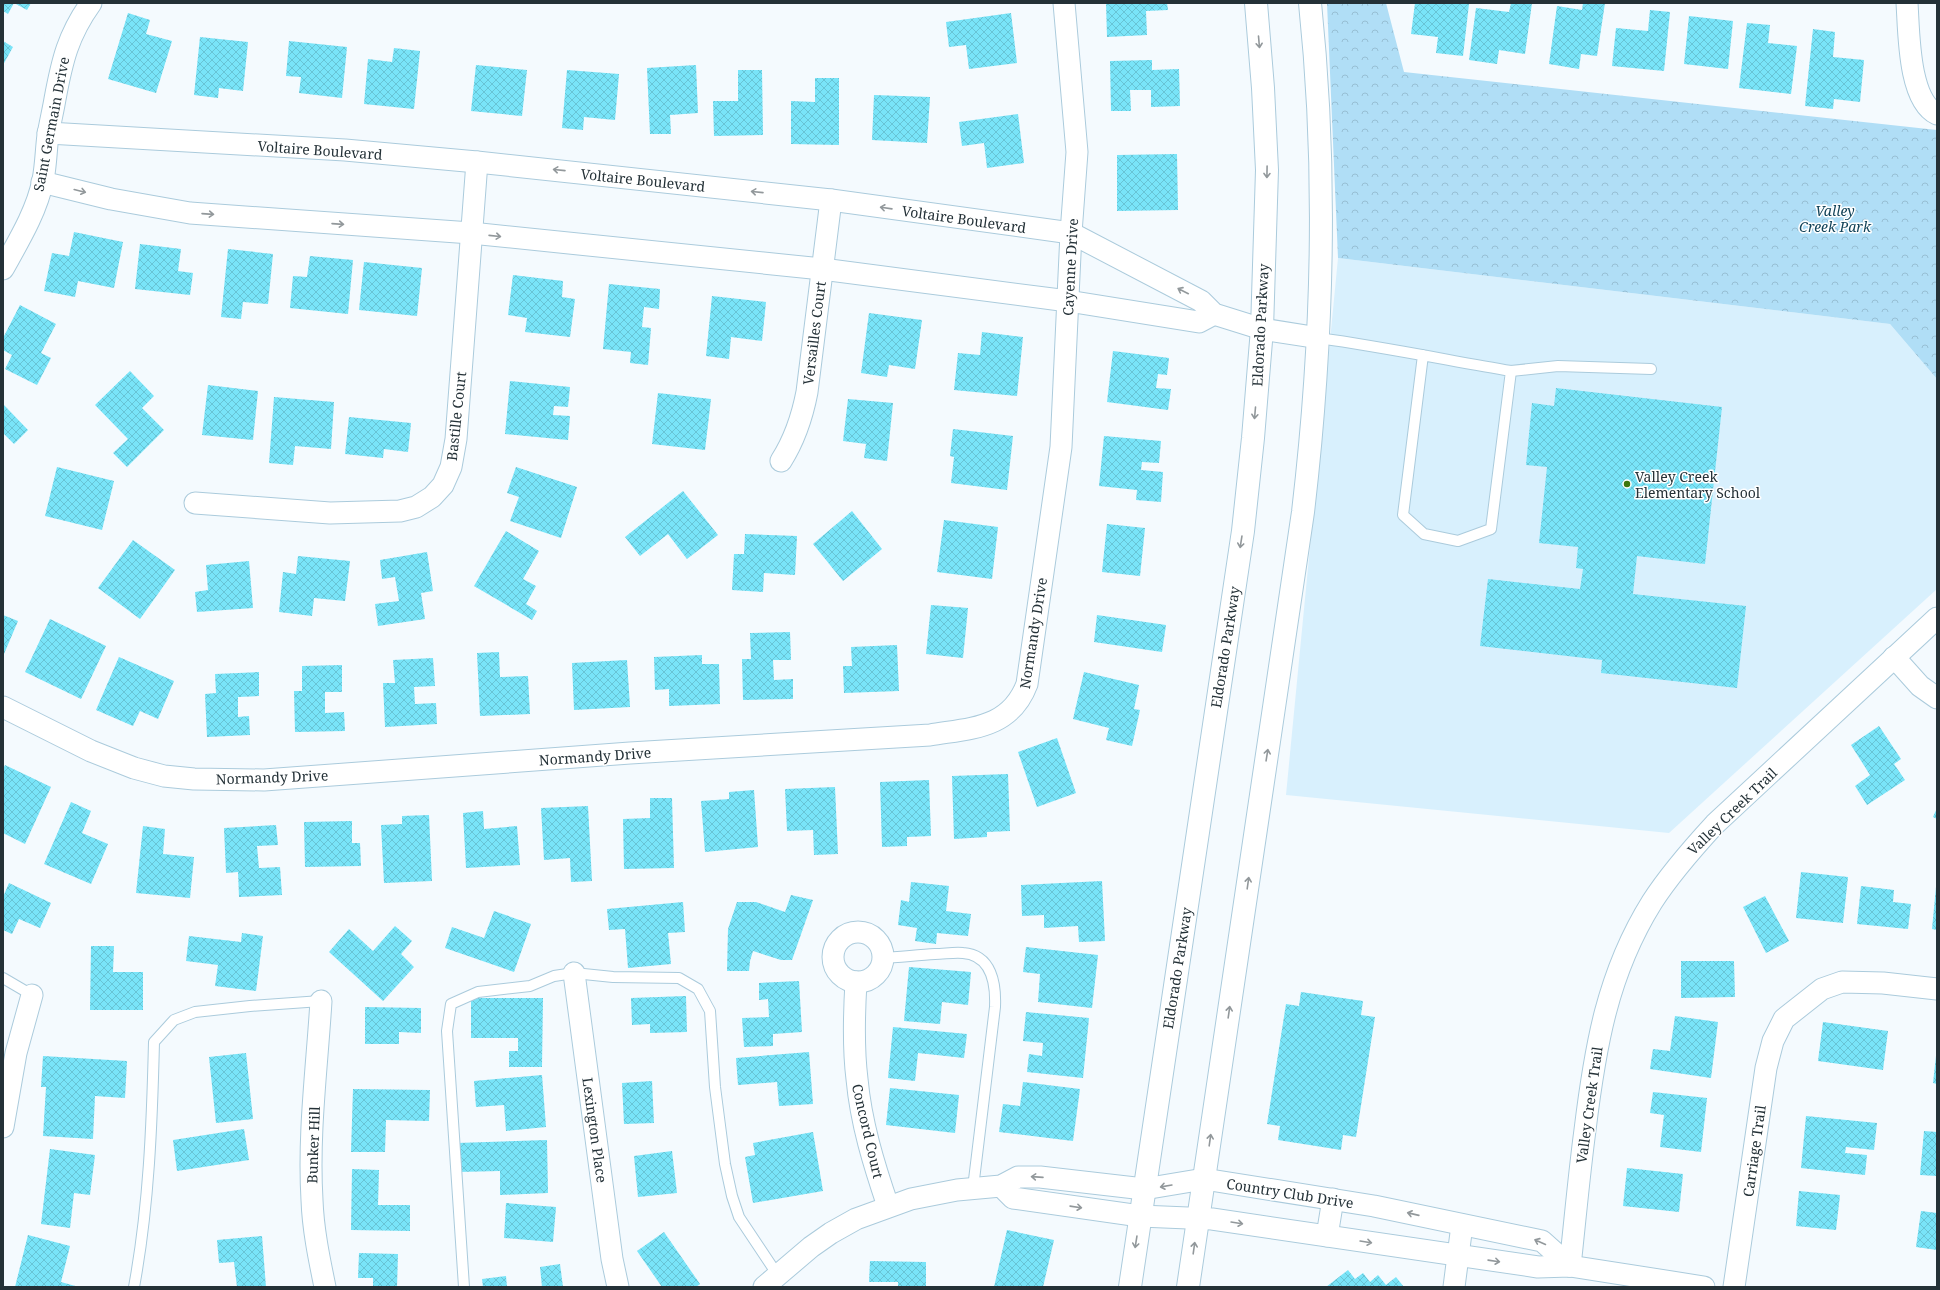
<svg xmlns="http://www.w3.org/2000/svg" width="1940" height="1290" font-family="'Noto Serif',serif">
  <defs>
    <pattern id="park-crowns" width="20" height="18" patternUnits="userSpaceOnUse"><rect width="20" height="18" fill="#b0def6"/><path d="M2 6a3 3 0 1 1 6 0M12 15a3 3 0 1 1 6 0" fill="none" stroke="#97bfd4"/></pattern>
    <pattern id="building-cross-hatch" width="8" height="8" patternUnits="userSpaceOnUse"><rect width="8" height="8" fill="#79e4f8"/><path d="M0 0l8 8M0 8l8-8" fill="none" stroke="#68c4d5"/></pattern>
  </defs>
  <rect width="100%" height="100%" fill="#f4fafe"/>
  <!-- built -->
  <polygon fill="#d8f0fd" points="1338,258 1890,324 1937,379 1937,589 1669,833 1286,795"/>
  <!-- park -->
  <polygon fill="url(#park-crowns)" points="1327,3 1386,3 1404,72 1937,130 1937,379 1890,324 1338,258"/>
  <!-- building -->
  <g fill="url(#building-cross-hatch)">
    <polygon points="3,3 31,3 27,10 14,3 8,14 3,11"/>
    <polygon points="1106,3 1167,3 1168,10 1146,11 1147,35 1107,37"/>
    <polygon points="1415,3 1469,4 1463,56 1436,53 1438,37 1411,34"/>
    <polygon points="1511,3 1532,3 1525,54 1499,50 1497,64 1469,60 1476,8 1509,12"/>
    <polygon points="1583,3 1605,3 1597,56 1581,54 1579,69 1549,64 1557,6 1582,10"/>
    <polygon points="1650,10 1670,12 1664,71 1612,66 1616,28 1648,31"/>
    <polygon points="128,13 150,20 146,34 172,41 156,93 108,79"/>
    <polygon points="1011,13 1017,63 969,69 966,45 949,47 946,22"/>
    <polygon points="1689,16 1733,21 1728,69 1684,64"/>
    <polygon points="1747,23 1770,25 1768,43 1797,46 1791,94 1739,88"/>
    <polygon points="1813,29 1835,32 1833,57 1864,60 1860,102 1834,99 1833,109 1805,106"/>
    <polygon points="200,37 248,42 243,91 219,88 218,98 194,95"/>
    <polygon points="3,41 13,47 3,65"/>
    <polygon points="289,41 347,47 342,98 299,93 301,77 286,76"/>
    <polygon points="394,48 420,51 414,109 364,104 368,59 392,62"/>
    <polygon points="1152,60 1152,70 1179,69 1180,106 1151,107 1151,90 1130,90 1131,111 1111,111 1110,61"/>
    <polygon points="476,65 527,70 522,116 471,111"/>
    <polygon points="696,65 698,113 670,115 671,134 650,134 647,68"/>
    <polygon points="567,70 619,74 615,120 584,117 583,130 562,128"/>
    <polygon points="738,70 762,70 763,135 714,136 713,101 738,101"/>
    <polygon points="815,78 839,78 839,145 791,144 791,101 815,102"/>
    <polygon points="874,95 930,97 927,143 872,140"/>
    <polygon points="1018,114 1024,163 987,168 984,143 962,146 959,122"/>
    <polygon points="1177,154 1178,210 1117,211 1117,155"/>
    <polygon points="74,232 123,242 114,288 78,281 75,297 44,291 52,253 69,256"/>
    <polygon points="140,244 181,249 178,271 193,273 190,295 135,289"/>
    <polygon points="228,249 273,254 268,304 243,302 241,319 221,317"/>
    <polygon points="310,256 353,260 348,314 290,308 293,276 307,277"/>
    <polygon points="364,262 422,268 417,316 359,310"/>
    <polygon points="513,275 563,281 562,297 575,299 570,337 525,332 527,318 508,315"/>
    <polygon points="609,284 660,289 659,309 644,307 642,327 651,328 648,365 630,363 631,352 603,349"/>
    <polygon points="712,296 766,302 762,341 731,337 729,359 706,356"/>
    <polygon points="20,305 56,324 41,353 51,358 37,385 5,369 12,355 3,350 3,338"/>
    <polygon points="869,313 922,320 915,369 889,365 887,377 861,373"/>
    <polygon points="982,332 1023,337 1017,396 954,390 958,353 980,355"/>
    <polygon points="1113,351 1169,358 1167,375 1158,374 1156,388 1171,389 1168,410 1107,402"/>
    <polygon points="130,371 154,396 142,408 164,430 127,467 113,453 128,439 95,405"/>
    <polygon points="510,381 570,387 568,407 554,406 553,415 570,416 568,440 505,434"/>
    <polygon points="208,385 258,391 253,440 202,435"/>
    <polygon points="1556,388 1722,407 1705,564 1637,556 1633,594 1746,606 1737,688 1601,673 1602,660 1480,646 1488,579 1580,589 1583,569 1576,568 1578,547 1539,543 1547,467 1526,465 1532,403 1554,406"/>
    <polygon points="658,393 711,399 705,450 652,444"/>
    <polygon points="274,397 334,402 331,449 295,446 293,465 269,463"/>
    <polygon points="848,399 893,403 887,461 864,458 866,444 843,441"/>
    <polygon points="3,404 28,430 14,444 3,433"/>
    <polygon points="349,417 411,423 408,452 384,449 383,458 345,454"/>
    <polygon points="953,429 1013,436 1007,490 951,483 954,457 950,456"/>
    <polygon points="1104,436 1161,441 1159,463 1142,462 1141,470 1163,472 1161,502 1136,500 1137,490 1099,486"/>
    <polygon points="57,467 114,481 102,530 45,516"/>
    <polygon points="516,467 577,487 561,538 510,521 519,497 507,493"/>
    <polygon points="683,491 718,535 687,559 668,534 640,556 625,537"/>
    <polygon points="852,511 882,549 843,581 813,544"/>
    <polygon points="944,520 998,527 992,579 937,572"/>
    <polygon points="1107,524 1145,528 1140,576 1102,572"/>
    <polygon points="506,531 539,551 523,579 536,586 526,604 537,611 532,620 474,586"/>
    <polygon points="745,534 797,536 795,575 764,573 763,592 732,590 734,554 744,554"/>
    <polygon points="133,540 175,570 140,619 98,588"/>
    <polygon points="427,552 433,591 421,593 425,619 378,626 375,604 399,601 395,577 382,579 380,560"/>
    <polygon points="298,556 350,561 345,601 314,598 312,616 279,612 283,572 296,574"/>
    <polygon points="249,561 253,608 197,612 195,592 208,590 206,565"/>
    <polygon points="931,605 968,608 963,658 926,654"/>
    <polygon points="3,615 18,621 4,654 3,654"/>
    <polygon points="1097,615 1166,625 1162,652 1094,642"/>
    <polygon points="50,619 106,646 81,699 25,672"/>
    <polygon points="790,632 791,660 773,660 774,680 793,679 793,699 743,700 742,659 751,659 750,633"/>
    <polygon points="897,645 899,691 844,693 843,666 852,666 851,647"/>
    <polygon points="499,652 500,677 528,676 530,714 480,716 477,653"/>
    <polygon points="702,655 702,664 719,664 720,704 669,706 669,689 655,690 654,657"/>
    <polygon points="119,657 174,681 158,719 140,711 133,726 96,710"/>
    <polygon points="433,658 435,686 414,687 415,704 436,703 437,724 385,727 383,683 395,683 393,660"/>
    <polygon points="627,660 630,707 574,710 572,663"/>
    <polygon points="342,665 342,692 325,692 325,713 344,712 345,731 295,732 294,691 302,691 302,666"/>
    <polygon points="259,672 259,696 238,697 238,717 249,716 250,735 207,737 205,694 216,693 215,674"/>
    <polygon points="1084,672 1139,685 1134,709 1140,710 1132,746 1106,740 1109,728 1073,719"/>
    <polygon points="1879,726 1901,759 1894,764 1905,780 1867,805 1855,786 1870,775 1851,745"/>
    <polygon points="1057,738 1076,793 1037,807 1018,752"/>
    <polygon points="5,765 51,787 25,844 3,833 3,769"/>
    <polygon points="1008,774 1010,831 987,832 987,837 954,839 952,776"/>
    <polygon points="929,780 931,836 907,837 907,846 882,847 880,782"/>
    <polygon points="835,787 838,854 814,855 813,830 787,831 785,789"/>
    <polygon points="754,790 758,847 705,852 701,801 729,799 729,792"/>
    <polygon points="650,798 672,798 674,868 624,869 623,819 650,818"/>
    <polygon points="71,802 91,811 82,833 108,844 91,884 44,864"/>
    <polygon points="588,806 592,881 571,882 570,858 544,860 541,808"/>
    <polygon points="1937,808 1937,819 1933,817"/>
    <polygon points="483,811 484,829 517,826 520,865 466,868 463,813"/>
    <polygon points="429,815 432,881 384,883 381,825 402,824 402,816"/>
    <polygon points="352,821 352,843 360,843 361,866 305,867 304,822"/>
    <polygon points="276,825 278,845 257,846 259,868 280,867 282,895 239,897 238,872 226,873 224,828"/>
    <polygon points="143,826 165,829 163,854 194,857 190,898 136,893"/>
    <polygon points="1801,872 1848,877 1843,923 1796,918"/>
    <polygon points="1102,881 1105,941 1079,942 1078,926 1044,928 1044,915 1022,916 1021,885"/>
    <polygon points="911,882 949,886 946,911 971,914 968,936 937,933 936,944 915,941 917,928 898,925 901,900 909,902"/>
    <polygon points="9,883 51,903 40,928 19,919 12,934 3,930 3,897"/>
    <polygon points="1861,886 1894,890 1893,902 1911,904 1908,929 1857,924"/>
    <polygon points="1936,887 1937,887 1937,930 1932,929"/>
    <polygon points="791,895 813,900 792,960 781,960 753,951 750,961 749,971 727,971 728,929 737,902 756,902 785,912"/>
    <polygon points="1765,896 1789,941 1766,953 1743,907"/>
    <polygon points="683,902 685,932 668,933 671,964 628,968 625,929 609,930 607,909"/>
    <polygon points="494,911 531,924 514,972 445,948 452,927 484,938"/>
    <polygon points="395,926 412,941 401,954 414,967 383,1001 329,952 349,929 373,951"/>
    <polygon points="242,933 263,936 256,991 215,986 218,965 186,961 189,936 241,942"/>
    <polygon points="91,946 114,946 113,972 143,972 143,1010 90,1010"/>
    <polygon points="1026,947 1098,955 1092,1008 1038,1002 1040,974 1023,972"/>
    <polygon points="1681,961 1734,961 1735,997 1681,998"/>
    <polygon points="909,967 971,972 968,1005 942,1002 940,1024 904,1021"/>
    <polygon points="799,981 802,1032 773,1034 773,1046 744,1047 742,1018 769,1017 768,999 759,1000 759,983"/>
    <polygon points="1301,992 1363,1001 1361,1015 1375,1017 1356,1137 1343,1135 1341,1150 1278,1140 1280,1126 1267,1124 1286,1004 1299,1006"/>
    <polygon points="686,996 687,1032 650,1033 650,1024 632,1025 631,998"/>
    <polygon points="471,998 543,998 542,1067 509,1067 509,1051 518,1051 518,1038 471,1038"/>
    <polygon points="365,1007 421,1008 421,1033 399,1032 399,1044 365,1044"/>
    <polygon points="1026,1012 1089,1018 1083,1078 1027,1072 1029,1054 1042,1056 1043,1043 1023,1041"/>
    <polygon points="1675,1016 1718,1022 1711,1078 1650,1069 1653,1049 1670,1051"/>
    <polygon points="1823,1022 1888,1031 1883,1070 1818,1061"/>
    <polygon points="893,1027 967,1034 964,1058 918,1053 915,1081 888,1078"/>
    <polygon points="809,1052 813,1104 779,1106 777,1082 738,1085 736,1058"/>
    <polygon points="246,1053 253,1119 216,1123 209,1057"/>
    <polygon points="43,1056 127,1061 125,1098 95,1096 93,1139 43,1136 46,1087 41,1087"/>
    <polygon points="1936,1056 1937,1056 1937,1084 1933,1083"/>
    <polygon points="542,1075 546,1127 506,1131 504,1105 476,1107 474,1081"/>
    <polygon points="652,1081 654,1123 624,1124 622,1083"/>
    <polygon points="1023,1082 1080,1089 1073,1141 999,1132 1003,1104 1020,1106"/>
    <polygon points="890,1088 959,1095 955,1133 886,1125"/>
    <polygon points="353,1089 430,1090 429,1121 386,1120 385,1152 351,1152"/>
    <polygon points="1653,1092 1707,1098 1701,1152 1660,1147 1664,1115 1650,1113"/>
    <polygon points="1806,1116 1877,1123 1874,1150 1846,1147 1845,1153 1867,1155 1865,1175 1801,1168"/>
    <polygon points="244,1129 249,1160 177,1171 173,1140"/>
    <polygon points="1924,1131 1937,1132 1937,1176 1920,1175"/>
    <polygon points="813,1132 823,1191 753,1203 745,1157 755,1155 753,1143"/>
    <polygon points="547,1140 548,1193 500,1195 500,1171 458,1172 457,1143"/>
    <polygon points="50,1149 95,1155 90,1195 74,1193 70,1228 41,1224"/>
    <polygon points="672,1151 677,1193 638,1197 634,1156"/>
    <polygon points="1627,1168 1683,1174 1679,1212 1623,1206"/>
    <polygon points="352,1169 379,1170 378,1205 410,1205 410,1231 351,1230"/>
    <polygon points="1799,1191 1840,1195 1836,1230 1796,1226"/>
    <polygon points="506,1203 556,1207 553,1242 504,1238"/>
    <polygon points="1921,1211 1937,1213 1937,1250 1916,1247"/>
    <polygon points="1007,1230 1054,1240 1043,1287 994,1287"/>
    <polygon points="664,1232 700,1284 696,1287 662,1287 637,1251"/>
    <polygon points="28,1235 70,1246 61,1282 79,1287 15,1287"/>
    <polygon points="262,1236 266,1287 237,1287 234,1262 219,1263 217,1240"/>
    <polygon points="359,1253 398,1254 397,1287 373,1287 373,1278 358,1278"/>
    <polygon points="870,1261 926,1262 926,1287 898,1287 898,1282 869,1282"/>
    <polygon points="560,1264 563,1287 542,1287 540,1267"/>
    <polygon points="1348,1270 1355,1279 1363,1273 1370,1282 1378,1275 1386,1285 1396,1277 1404,1287 1326,1287"/>
    <polygon points="506,1276 507,1287 483,1287 482,1279"/>
  </g>
  <g fill="none" stroke-linecap="round" stroke-linejoin="round">
    <!-- lane casing -->
    <g stroke="#abcbdc" stroke-width="12">
      <g id="lane">
        <path d="M 1319,338 C 1383,347 1447,360 1511,371 L 1491,529 L 1458,541 L 1424,534 L 1403,515 L 1423,355"/>
        <polyline points="1511,371 1558,366 1651,369"/>
        <path d="M 882,958 C 900,957 918,955 935,954 C 944,954 954,952 963,953 C 992,955 996,984 995,1007 L 973,1188"/>
        <polyline points="3,978 32,995"/>
        <path d="M 134,1287 C 149,1206 152,1124 154,1042 L 174,1020 L 195,1012 L 250,1006 L 321,1001"/>
        <polyline points="464,1287 447,1031 451,1004 478,992 530,986 554,976 574,973 613,977 679,978 698,989 710,1011 715,1087 725,1164 732,1196 739,1217 777,1274"/>
      </g>
    </g>
    <!-- street casing -->
    <g stroke="#abcbdc" stroke-width="23">
      <g id="street">
        <path d="M 1907,3 C 1909,31 1908,100 1937,114"/>
        <polyline points="48,133 345,150 477,162 831,200 1071,233 1201,301 1214,314 1262,329 1319,338"/>
        <polyline points="42,182 111,199 190,213 471,233 822,269 1068,301 1199,322 1214,314"/>
        <path d="M 3,269 C 18,242 37,211 43,180 C 46,165 46,150 48,135 C 50,123 53,111 55,99 C 62,61 68,35 91,3"/>
        <path d="M 781,461 C 795,439 802,418 807,392 L 831,200"/>
        <polyline points="195,503 330,513 400,511 416,507 432,497 443,485 451,467 456,439 477,162"/>
        <polyline points="1894,657 1920,686 1937,698"/>
        <path d="M 3,707 L 91,751 L 134,768 L 164,776 L 194,779 L 264,780 L 630,753 L 930,735 C 971,728 1010,729 1027,684 L 1061,447 L 1071,233 L 1077,152 L 1064,3"/>
        <circle cx="858" cy="957" r="25"/>
        <polyline points="574,973 612,1259 618,1287"/>
        <path d="M 856,982 C 854,1015 853,1047 857,1079 C 861,1123 874,1165 888,1206"/>
        <path d="M 321,1001 C 317,1067 308,1134 312,1200 C 313,1229 319,1258 325,1287"/>
        <polyline points="3,1127 16,1053 32,995"/>
        <polyline points="1001,1186 1013,1198 1140,1216 1212,1219 1538,1267 1570,1266 1704,1287"/>
        <polyline points="1327,1236 1333,1199"/>
        <path d="M 1570,1266 C 1575,1221 1579,1175 1585,1130 C 1595,1048 1607,974 1652,902 C 1670,874 1692,849 1715,824 L 1937,618"/>
        <polyline points="764,1287 811,1247 831,1233 856,1219 911,1199 957,1190 1001,1186 1018,1177 1040,1177 1144,1189 1204,1179 1374,1206 1542,1241 1570,1266"/>
        <polyline points="1454,1287 1462,1225"/>
        <polyline points="1734,1287 1766,1068 1773,1041 1784,1019 1822,989 1842,982 1883,983 1937,989"/>
      </g>
    </g>
    <!-- primary casing -->
    <g stroke="#abcbdc" stroke-width="24">
      <g id="primary">
        <polyline points="1130,1287 1243,531 1253,438 1262,329 1267,170 1263,88 1256,3"/>
        <path d="M 1188,1287 L 1303,512 C 1323,342 1328,174 1310,3"/>
      </g>
    </g>
    <!-- lane -->
    <use href="#lane" stroke="#fff" stroke-width="10"/>
    <!-- street -->
    <use href="#street" stroke="#fff" stroke-width="21"/>
    <!-- primary -->
    <use href="#primary" stroke="#fff" stroke-width="22"/>
  </g>
  <!-- one-way arrows -->
  <defs><path id="oneway-shaft" d="M-6 0H5M1.5-3L5.5 0L1.5 3" fill="none" stroke-width="1.6" stroke-linecap="round" stroke-linejoin="round"/></defs>
  <g stroke="#92989b">
    <use href="#oneway-shaft" transform="translate(1259 42) rotate(85)"/>
    <use href="#oneway-shaft" transform="translate(559 170) rotate(-174)"/>
    <use href="#oneway-shaft" transform="translate(1267 172) rotate(91)"/>
    <use href="#oneway-shaft" transform="translate(80 191) rotate(14)"/>
    <use href="#oneway-shaft" transform="translate(757 192) rotate(-174)"/>
    <use href="#oneway-shaft" transform="translate(886 208) rotate(-172)"/>
    <use href="#oneway-shaft" transform="translate(208 214) rotate(4)"/>
    <use href="#oneway-shaft" transform="translate(338 224) rotate(4)"/>
    <use href="#oneway-shaft" transform="translate(495 236) rotate(6)"/>
    <use href="#oneway-shaft" transform="translate(1183 291) rotate(-153)"/>
    <use href="#oneway-shaft" transform="translate(1255 413) rotate(95)"/>
    <use href="#oneway-shaft" transform="translate(1241 542) rotate(99)"/>
    <use href="#oneway-shaft" transform="translate(1267 755) rotate(-81)"/>
    <use href="#oneway-shaft" transform="translate(1248 883) rotate(-82)"/>
    <use href="#oneway-shaft" transform="translate(1229 1012) rotate(-82)"/>
    <use href="#oneway-shaft" transform="translate(1210 1140) rotate(-82)"/>
    <use href="#oneway-shaft" transform="translate(1037 1177) rotate(-176)"/>
    <use href="#oneway-shaft" transform="translate(1166 1186) rotate(170)"/>
    <use href="#oneway-shaft" transform="translate(1076 1207) rotate(8)"/>
    <use href="#oneway-shaft" transform="translate(1413 1214) rotate(-167)"/>
    <use href="#oneway-shaft" transform="translate(1237 1223) rotate(9)"/>
    <use href="#oneway-shaft" transform="translate(1136 1242) rotate(99)"/>
    <use href="#oneway-shaft" transform="translate(1366 1242) rotate(9)"/>
    <use href="#oneway-shaft" transform="translate(1540 1242) rotate(-156)"/>
    <use href="#oneway-shaft" transform="translate(1194 1248) rotate(-82)"/>
    <use href="#oneway-shaft" transform="translate(1494 1261) rotate(8)"/>
  </g>
  <!-- markers -->
  <circle fill="#3d770d" stroke="#fff" stroke-width="1.5" cx="1627" cy="484" r="4"/>
  <g text-anchor="middle" dominant-baseline="central" stroke-width="3" stroke-linejoin="round" paint-order="stroke">
    <!-- street labels -->
    <g font-size="14" fill="#243137" stroke="#fff">
      <text transform="translate(51 124) rotate(-79)">Saint Germain Drive</text>
      <text transform="translate(320 150) rotate(4)">Voltaire Boulevard</text>
      <text transform="translate(643 180) rotate(6)">Voltaire Boulevard</text>
      <text transform="translate(964 219) rotate(8)">Voltaire Boulevard</text>
      <text transform="translate(1070 267) rotate(-87)">Cayenne Drive</text>
      <text transform="translate(1260 325) rotate(-87)">Eldorado Parkway</text>
      <text transform="translate(814 333) rotate(-83)">Versailles Court</text>
      <text transform="translate(456 416) rotate(-84)">Bastille Court</text>
      <text transform="translate(1033 633) rotate(-81)">Normandy Drive</text>
      <text transform="translate(1225 647) rotate(-81)">Eldorado Parkway</text>
      <text transform="translate(595 756) rotate(-4)">Normandy Drive</text>
      <text transform="translate(272 777) rotate(-2)">Normandy Drive</text>
      <text transform="translate(1732 811) rotate(-44)">Valley Creek Trail</text>
      <text transform="translate(1177 968) rotate(-81)">Eldorado Parkway</text>
      <text transform="translate(1589 1105) rotate(-82)">Valley Creek Trail</text>
      <text transform="translate(595 1130) rotate(82)">Lexington Place</text>
      <text transform="translate(868 1131) rotate(77)">Concord Court</text>
      <text transform="translate(313 1145) rotate(-88)">Bunker Hill</text>
      <text transform="translate(1754 1151) rotate(-82)">Carriage Trail</text>
      <text transform="translate(1290 1193) rotate(9)">Country Club Drive</text>
    </g>
    <!-- park labels -->
    <g font-size="14" font-style="italic" fill="#104258" stroke="#fff">
      <text x="1835" y="210">Valley<tspan x="1835" dy="16">Creek Park</tspan></text>
    </g>
    <!-- poi labels -->
    <g font-size="14" fill="#243137" stroke="#fff" text-anchor="start">
      <text x="1635" y="476">Valley Creek<tspan x="1635" dy="16">Elementary School</tspan></text>
    </g>
  </g>
  <!-- border -->
  <rect width="1940" height="1290" fill="none" stroke="#243137" stroke-width="8"/>
</svg>
